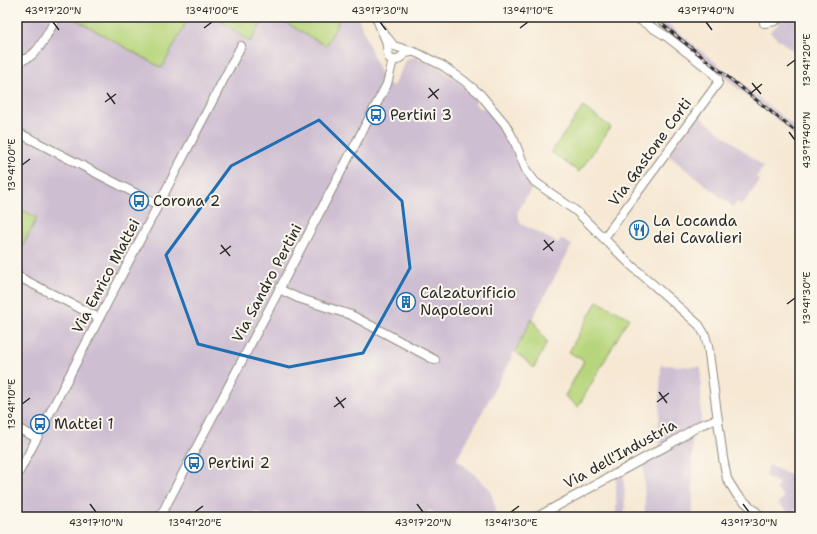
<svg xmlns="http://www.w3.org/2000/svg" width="817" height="534" font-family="'Shantell Sans',sans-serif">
  <rect width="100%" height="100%" fill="#fbf7ec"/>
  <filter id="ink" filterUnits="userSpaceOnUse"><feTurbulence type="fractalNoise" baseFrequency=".025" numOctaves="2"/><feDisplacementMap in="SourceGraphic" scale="8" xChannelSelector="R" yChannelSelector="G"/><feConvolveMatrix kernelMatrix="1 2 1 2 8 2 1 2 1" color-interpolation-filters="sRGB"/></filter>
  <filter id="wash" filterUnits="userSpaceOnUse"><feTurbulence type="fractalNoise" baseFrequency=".012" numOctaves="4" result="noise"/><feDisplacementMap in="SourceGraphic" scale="16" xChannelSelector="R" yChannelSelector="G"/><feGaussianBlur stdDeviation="0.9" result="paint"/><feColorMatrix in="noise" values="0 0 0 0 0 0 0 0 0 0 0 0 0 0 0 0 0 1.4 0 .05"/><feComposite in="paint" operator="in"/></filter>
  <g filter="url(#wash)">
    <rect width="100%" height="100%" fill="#f6e8d3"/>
    <!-- industrial -->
    <g fill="#cebed1">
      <polygon points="17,17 71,17 162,68 189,17 216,17 250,42 265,17 276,17 326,46 341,17 358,17 383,81 393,86 407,59 412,57 421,59 443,70 478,97 475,104 482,109 485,104 501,124 526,178 533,186 517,213 521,224 558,243 561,239 572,245 457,459 490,489 496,510 491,517 442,517 429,510 425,517 267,517 256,512 253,517 17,517"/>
      <polygon points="649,17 659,17 800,131 800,138"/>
      <polygon points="780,17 800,17 800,60 793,51 769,32 779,24 778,19"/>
      <polygon points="698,115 764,167 756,177 760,181 742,205 737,202 733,207 668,155"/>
      <polygon points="661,365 701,367 701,421 692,434 693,517 645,517 644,463 624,474 625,517 616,517 616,476 658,454"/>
      <polygon points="769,465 800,480 800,504 791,515 778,503 784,497 776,489 779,483 765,476"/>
    </g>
    <!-- green -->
    <g fill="#b7d57c" stroke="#718054">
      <polygon points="71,17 189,17 162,68"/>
      <polygon points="216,17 265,17 250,42"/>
      <polygon points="276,17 341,17 326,46"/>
      <polygon points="583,107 611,127 579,172 551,152"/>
      <polygon points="17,207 37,218 19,253 17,252"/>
      <polygon points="597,301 629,318 578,407 565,396 584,361 569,352"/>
      <polygon points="532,319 547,342 534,368 515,351"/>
    </g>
  </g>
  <g filter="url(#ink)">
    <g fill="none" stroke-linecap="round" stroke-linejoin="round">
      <!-- minor casing -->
      <g stroke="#908a7f" stroke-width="10">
        <g id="minor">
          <polyline points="376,17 386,41 389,58 393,60 397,60 406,53 411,52"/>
          <polyline points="764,23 775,21 780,17"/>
          <polyline points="382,31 394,46 417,53 443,66 463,80 480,94 505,124 514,140 526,170 535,182 576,211 632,266 699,325 705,335 708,346 723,458 727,479 737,495 762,517"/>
          <path d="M 17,60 C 36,63 48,31 57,17"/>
          <polyline points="17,132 158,205"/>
          <polyline points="604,238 718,83 718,79 710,70 666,36 635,17"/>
          <polyline points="17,276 99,318"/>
          <polyline points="279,289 298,298 351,315 435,360"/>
          <polyline points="17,428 37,438"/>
          <polyline points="17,476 241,46"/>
          <polyline points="160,517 387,84 393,60"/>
          <polyline points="537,517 670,444 700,425 718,419"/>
        </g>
      </g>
      <!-- minor -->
      <use href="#minor" stroke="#fff" stroke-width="8"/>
      <!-- rail casing -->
      <g stroke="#2b2b2b" stroke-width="3">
        <polyline id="rail" points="653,17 800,135"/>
      </g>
      <!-- rail -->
      <use href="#rail" stroke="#fbf7ec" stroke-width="1.5" stroke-dasharray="4.5" stroke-linecap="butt"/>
    </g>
  </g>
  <!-- marked area -->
  <path fill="none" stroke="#1f6fb2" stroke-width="3" stroke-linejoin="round" d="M 319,120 L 402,201 L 410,268 L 363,353 L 289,367 L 198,344 L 166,255 L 231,166 Z"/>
  <!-- ticks -->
  <path fill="none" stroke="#2b2b2b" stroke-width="1.5" d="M 53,22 L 59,30M 380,22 L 386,30M 706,22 L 712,30M 204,28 L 212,22M 520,28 L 528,22M 787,66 L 795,60M 752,83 L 761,94M 429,88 L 438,99M 107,93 L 115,104M 751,93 L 762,84M 428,98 L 439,89M 105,102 L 116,94M 789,132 L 795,140M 22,165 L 30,159M 544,240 L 553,251M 221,245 L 230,256M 543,250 L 554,241M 220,254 L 231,246M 787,304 L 795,298M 659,392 L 667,403M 336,397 L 344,408M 657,402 L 669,393M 22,404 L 30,398M 334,407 L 346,398M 90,504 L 96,512M 417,504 L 423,512M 743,504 L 749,512M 195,512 L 203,506M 511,512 L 519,506"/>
  <!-- icons -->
  <defs>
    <g id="bus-ring" transform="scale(1)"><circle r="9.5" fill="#fbf7ec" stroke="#1f6fb2" stroke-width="1.5"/><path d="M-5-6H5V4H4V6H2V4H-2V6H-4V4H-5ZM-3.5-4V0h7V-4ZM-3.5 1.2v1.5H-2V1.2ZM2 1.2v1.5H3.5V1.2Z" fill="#1f6fb2"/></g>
    <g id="restaurant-ring" transform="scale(1)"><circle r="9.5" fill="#fbf7ec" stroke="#1f6fb2" stroke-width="1.5"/><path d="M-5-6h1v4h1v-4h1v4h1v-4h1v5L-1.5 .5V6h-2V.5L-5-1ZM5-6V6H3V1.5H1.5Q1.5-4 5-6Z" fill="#1f6fb2"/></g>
    <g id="building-ring" transform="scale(1)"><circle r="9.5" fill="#fbf7ec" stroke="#1f6fb2" stroke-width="1.5"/><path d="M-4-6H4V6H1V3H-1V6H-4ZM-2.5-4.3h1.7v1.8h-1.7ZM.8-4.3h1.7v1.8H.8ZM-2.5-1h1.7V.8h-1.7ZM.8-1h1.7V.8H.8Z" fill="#1f6fb2"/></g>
  </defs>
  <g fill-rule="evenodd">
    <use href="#bus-ring" x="376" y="115"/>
    <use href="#bus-ring" x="139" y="201"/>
    <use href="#restaurant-ring" x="639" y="230"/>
    <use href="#building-ring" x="406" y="302"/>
    <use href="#bus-ring" x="40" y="424"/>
    <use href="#bus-ring" x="194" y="463"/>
  </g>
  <g text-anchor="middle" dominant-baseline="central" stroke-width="4" stroke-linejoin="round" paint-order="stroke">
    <!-- poi labels -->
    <g font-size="15" fill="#2b2b2b" stroke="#fbf7ec" text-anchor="start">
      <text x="390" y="115">Pertini 3</text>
      <text x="153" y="201">Corona 2</text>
      <text x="653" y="221">La Locanda<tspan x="653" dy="17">dei Cavalieri</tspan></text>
      <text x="420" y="293">Calzaturificio<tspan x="420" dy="17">Napoleoni</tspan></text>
      <text x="54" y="424">Mattei 1</text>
      <text x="208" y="463">Pertini 2</text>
    </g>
    <!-- street labels -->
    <g font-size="15" fill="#2b2b2b" stroke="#fbf7ec">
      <text transform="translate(650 152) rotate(-54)">Via Gastone Corti</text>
      <text transform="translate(106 276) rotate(-62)">Via Enrico Mattei</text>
      <text transform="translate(267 283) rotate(-62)">Via Sandro Pertini</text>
      <text transform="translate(620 454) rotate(-29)">Via dell'Industria</text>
    </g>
  </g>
  <!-- margin -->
  <rect width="817" height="534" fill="none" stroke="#fbf7ec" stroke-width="44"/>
  <rect x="22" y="22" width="773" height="490" fill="none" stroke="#2b2b2b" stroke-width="1.5"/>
  <g font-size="10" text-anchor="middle" fill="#2b2b2b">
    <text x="53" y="14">43°17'20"N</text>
    <text x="212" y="14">13°41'00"E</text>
    <text x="380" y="14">43°17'30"N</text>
    <text x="528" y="14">13°41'10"E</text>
    <text x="706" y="14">43°17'40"N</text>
    <text transform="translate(806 60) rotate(-90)" y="4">13°41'20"E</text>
    <text transform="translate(806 140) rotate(-90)" y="4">43°17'40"N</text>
    <text transform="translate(11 165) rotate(-90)" y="4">13°41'00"E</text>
    <text transform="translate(806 298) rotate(-90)" y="4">13°41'30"E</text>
    <text transform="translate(11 404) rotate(-90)" y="4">13°41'10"E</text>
    <text x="96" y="526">43°17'10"N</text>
    <text x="195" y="526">13°41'20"E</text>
    <text x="423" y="526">43°17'20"N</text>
    <text x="511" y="526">13°41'30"E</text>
    <text x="749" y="526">43°17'30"N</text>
  </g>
</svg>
